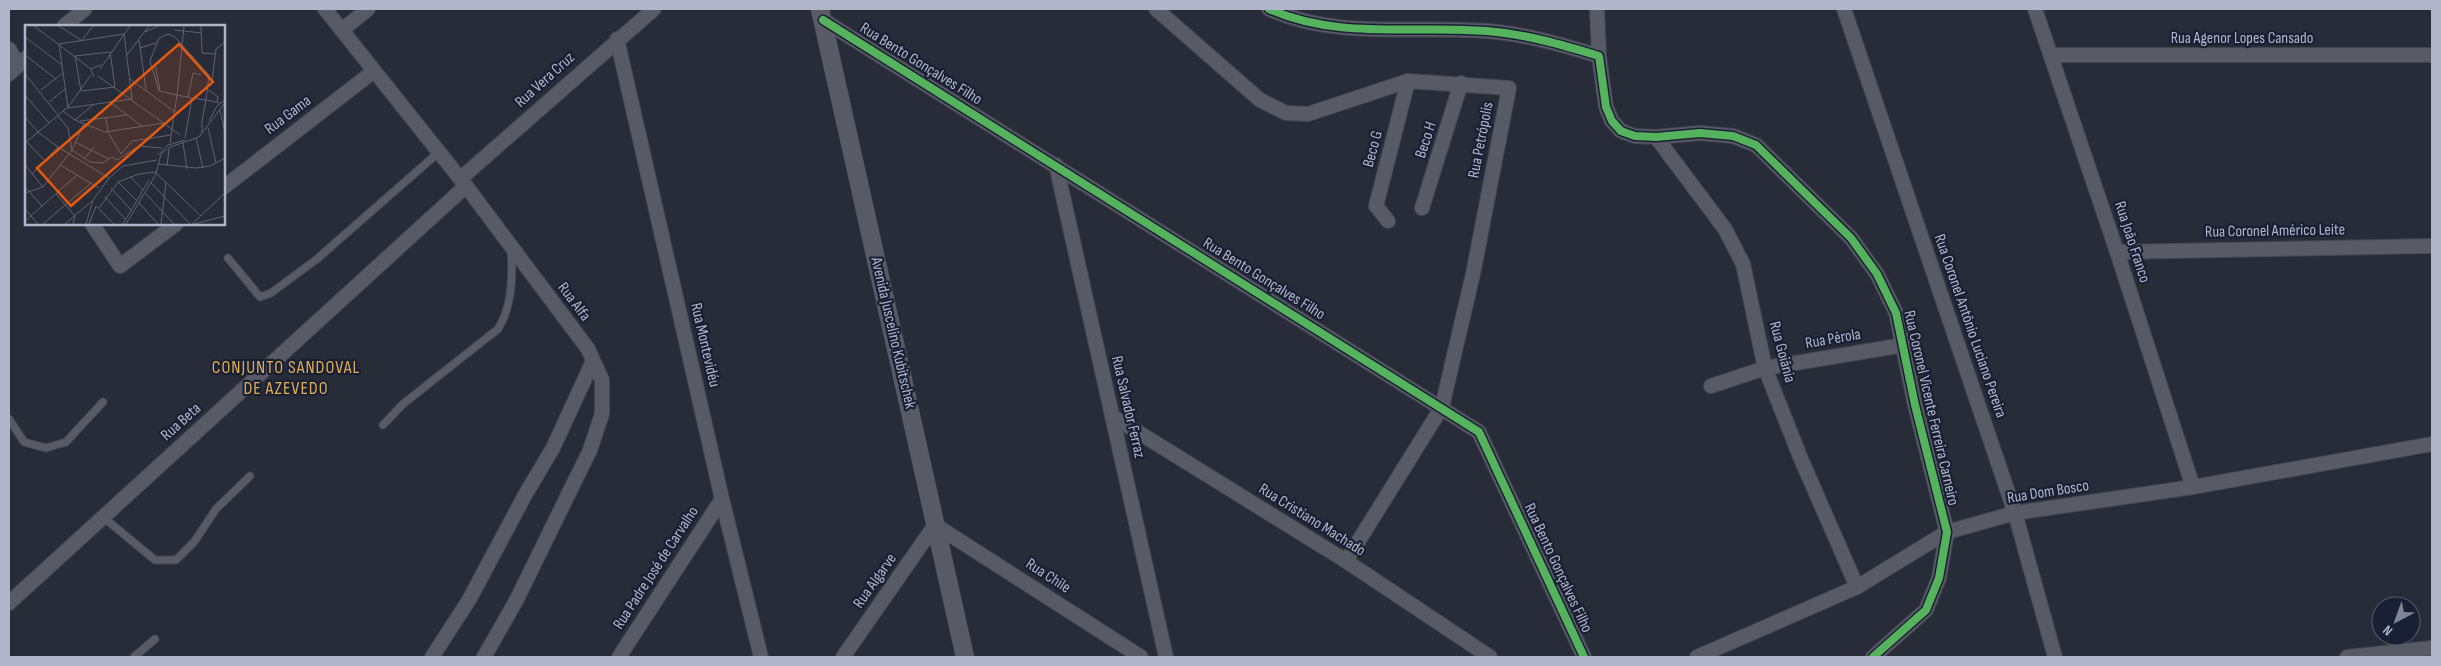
<svg xmlns="http://www.w3.org/2000/svg" width="2441" height="666" font-family="'Sofia Sans Condensed',sans-serif">
  <rect width="100%" height="100%" fill="#282c38"/>
  <g fill="none" stroke-linecap="round" stroke-linejoin="round">
    <!-- service casing -->
    <g stroke="#444751" stroke-width="9">
      <g id="service">
        <polyline points="228,258 260,297 271,293 317,259 439,152"/>
        <polyline points="9,419 24,442 46,448 66,442 103,402"/>
        <path d="M 383,425 L 403,404 L 498,329 C 512,307 513,275 511,250"/>
        <polyline points="103,517 155,560 176,560 194,542 216,509 250,476"/>
        <polyline points="134,657 155,639"/>
      </g>
    </g>
    <!-- minor casing -->
    <g stroke="#444751" stroke-width="16">
      <g id="minor">
        <polyline points="325,9 466,186 588,349 602,380 602,414 590,450 517,599 484,657"/>
        <polyline points="1156,9 1260,100 1286,113 1308,114 1408,81 1509,88 1473,274 1442,407 1346,561"/>
        <path d="M 1269,9 C 1338,40 1414,25 1487,31 C 1525,34 1563,45 1599,56 L 1606,107 L 1612,121 L 1621,131 L 1635,136 L 1656,137 L 1700,133 L 1733,136 L 1756,145 L 1851,238 L 1877,274 L 1896,313 L 1915,405 L 1947,532 L 1939,578 L 1926,610 L 1873,657"/>
        <polyline points="1597,9 1599,56"/>
        <polyline points="1844,9 2015,513 2055,657"/>
        <polyline points="2035,9 2117,252 2193,487"/>
        <polyline points="823,20 1479,432 1584,657"/>
        <polyline points="64,26 85,9"/>
        <polyline points="342,30 368,9"/>
        <polyline points="617,39 722,499 761,657"/>
        <polyline points="9,49 18,65"/>
        <polyline points="2051,55 2432,55"/>
        <polyline points="9,74 26,58"/>
        <polyline points="1656,137 1725,229 1743,264 1765,368 1801,459 1857,587"/>
        <polyline points="1056,165 1166,657"/>
        <polyline points="460,179 654,9"/>
        <polyline points="224,187 374,71"/>
        <polyline points="1422,208 1461,83"/>
        <polyline points="1388,221 1376,206 1408,81"/>
        <polyline points="92,224 120,266 176,224"/>
        <polyline points="2117,252 2432,246"/>
        <polyline points="1711,386 1765,368 1904,345"/>
        <polyline points="1112,416 1346,561 1490,657"/>
        <polyline points="9,603 466,186"/>
        <polyline points="432,657 469,600 525,495 553,448 593,361"/>
        <polyline points="619,657 722,499"/>
        <polyline points="843,657 935,525 1141,657"/>
        <polyline points="1697,657 1857,587 1947,532 2015,513 2193,487 2432,444"/>
        <polyline points="2347,657 2432,648"/>
      </g>
    </g>
    <!-- tertiary casing -->
    <g stroke="#444751" stroke-width="19">
      <polyline id="tertiary" points="820,9 965,657"/>
    </g>
    <!-- service -->
    <use href="#service" stroke="#585a66" stroke-width="7"/>
    <!-- minor -->
    <use href="#minor" stroke="#585a66" stroke-width="14"/>
    <!-- tertiary -->
    <use href="#tertiary" stroke="#585a66" stroke-width="18"/>
    <!-- cycleway casing -->
    <g stroke="#1a2034" stroke-width="11">
      <g id="cycleway">
        <path d="M 1269,9 C 1338,40 1414,25 1487,31 C 1525,34 1563,45 1599,56 L 1606,107 L 1612,121 L 1621,131 L 1635,136 L 1656,137 L 1700,133 L 1733,136 L 1756,145 L 1851,238 L 1877,274 L 1896,313 L 1915,405 L 1947,532 L 1939,578 L 1926,610 L 1873,657"/>
        <polyline points="823,20 1479,432 1584,657"/>
      </g>
    </g>
    <!-- cycleway -->
    <use href="#cycleway" stroke="#56b35d" stroke-width="8"/>
  </g>
  <g text-anchor="middle" dominant-baseline="central" stroke-width="4.5" stroke-linejoin="round" paint-order="stroke">
    <!-- street labels -->
    <g font-size="16" fill="#b1b5ca" stroke="#1a2034">
      <text x="2242" y="38">Rua Agenor Lopes Cansado</text>
      <text transform="translate(921 64) rotate(32)">Rua Bento Gonçalves Filho</text>
      <text transform="translate(545 80) rotate(-42)">Rua Vera Cruz</text>
      <text transform="translate(288 115) rotate(-37)">Rua Gama</text>
      <text transform="translate(1426 140) rotate(-72)">Beco H</text>
      <text transform="translate(1481 140) rotate(-79)">Rua Petrópolis</text>
      <text transform="translate(1373 149) rotate(-75)">Beco G</text>
      <text transform="translate(2275 231) rotate(-1)">Rua Coronel Américo Leite</text>
      <text transform="translate(2132 242) rotate(72)">Rua João Franco</text>
      <text transform="translate(1264 279) rotate(32)">Rua Bento Gonçalves Filho</text>
      <text transform="translate(574 302) rotate(53)">Rua Alfa</text>
      <text transform="translate(1970 326) rotate(71)">Rua Coronel Antônio Luciano Pereira</text>
      <text transform="translate(893 333) rotate(77)">Avenida Juscelino Kubitschek</text>
      <text transform="translate(1833 339) rotate(-10)">Rua Pérola</text>
      <text transform="translate(705 345) rotate(77)">Rua Montevidéu</text>
      <text transform="translate(1782 352) rotate(75)">Rua Goiânia</text>
      <text transform="translate(1128 407) rotate(77)">Rua Salvador Ferraz</text>
      <text transform="translate(1931 408) rotate(77)">Rua Coronel Vicente Ferreira Carneiro</text>
      <text transform="translate(181 422) rotate(-42)">Rua Beta</text>
      <text transform="translate(2048 492) rotate(-9)">Rua Dom Bosco</text>
      <text transform="translate(1312 520) rotate(32)">Rua Cristiano Machado</text>
      <text transform="translate(656 568) rotate(-57)">Rua Padre José de Carvalho</text>
      <text transform="translate(1558 568) rotate(65)">Rua Bento Gonçalves Filho</text>
      <text transform="translate(1048 576) rotate(33)">Rua Chile</text>
      <text transform="translate(875 581) rotate(-55)">Rua Algarve</text>
    </g>
    <!-- neighbourhood labels -->
    <g font-size="18" letter-spacing="1" fill="#e0ae56" stroke="#1a2034">
      <text x="286" y="367">CONJUNTO SANDOVAL<tspan x="286" dy="21">DE AZEVEDO</tspan></text>
    </g>
  </g>
  <!-- overview -->
  <g transform="translate(25 25)">
    <rect width="200" height="200" fill="#282c38"/>
    <path fill="none" stroke="#5f6372" stroke-width="1" d="M 9,1 L 66,44M 34,1 L 56,15M 176,1 L 177,28 L 190,29M 149,5 L 177,8M 119,7 L 134,1M 99,9 L 107,74 L 43,83 L 34,19 ZM 0,12 L 37,40M 57,15 L 68,1M 114,15 L 121,65M 115,23 L 131,18M 85,27 L 90,62 L 56,66 L 50,31 ZM 0,30 L 31,54M 101,31 L 124,1M 130,40 L 135,65M 75,44 L 105,1M 0,49 L 33,90M 73,51 L 155,110M 69,52 L 66,44 L 76,40M 105,54 L 150,87M 187,56 L 191,24 L 200,17M 182,64 L 193,72 L 192,77M 16,65 L 38,48M 0,70 L 24,98M 152,70 L 159,1M 163,72 L 168,48 L 176,50M 24,77 L 40,64M 85,77 L 118,102M 195,85 L 200,108M 38,86 L 50,95 L 80,107 L 139,98M 33,91 L 43,103 L 47,125 L 65,137 L 78,138 L 87,132 L 92,135 L 114,121 L 137,123M 0,92 L 13,107 L 33,122 L 84,153M 81,93 L 83,107 L 96,129 L 107,116 L 146,110M 50,95 L 68,80M 55,96 L 102,90M 184,96 L 192,81 L 200,75M 183,103 L 191,138M 177,107 L 177,95 L 181,75 L 184,50 L 150,12 L 143,9 L 134,13 L 125,36 L 134,66 L 152,70 L 167,73 L 181,75 L 195,78M 160,113 L 167,73M 171,113 L 178,143M 2,117 L 20,136M 50,117 L 84,134M 0,118 L 43,82 L 66,50M 145,118 L 152,70M 158,118 L 162,144M 133,130 L 143,120 L 160,115M 59,134 L 69,122M 134,139 L 171,143 L 185,141 L 200,133M 0,140 L 18,162M 35,140 L 74,163M 142,141 L 144,124M 7,149 L 33,122M 105,151 L 118,165M 93,157 L 111,175M 126,158 L 165,199M 0,162 L 17,181M 86,163 L 106,185M 0,168 L 18,162 L 47,125 L 59,98M 120,168 L 149,199M 31,169 L 50,191 L 48,199M 80,172 L 101,195M 114,178 L 133,199M 74,183 L 93,157 L 114,149 L 130,147 L 176,191M 0,184 L 13,199M 0,196 L 52,150M 18,199 L 66,158M 40,199 L 67,176M 61,199 L 68,175 L 84,153 L 98,141 L 132,135M 64,199 L 71,181 L 89,199M 98,199 L 124,155M 101,199 L 131,149 L 136,129 L 145,122 L 174,112 L 200,78M 136,199 L 141,157M 167,199 L 200,168M 169,199 L 200,191"/>
    <path fill="#e8590c" fill-opacity="0.15" stroke="#e8590c" stroke-width="2.5" d="M 154,19 L 188,57 L 46,181 L 12,143 Z"/>
    <rect width="200" height="200" fill="none" stroke="#b1b5ca" stroke-width="2.5"/>
  </g>
  <!-- border -->
  <rect width="2441" height="666" fill="none" stroke="#b1b5ca" stroke-width="20"/>
  <!-- north arrow -->
  <g transform="translate(2396 621) rotate(221)"><circle r="24" fill="#1a2034" stroke="#565c70"/>
  <path d="M0-4L9 19L0 12L-9 19Z" fill="#818597"/>
  <text y="-8" font-size="14" font-weight="bold" text-anchor="middle" fill="#b1b5ca">N</text>
  </g>
</svg>
